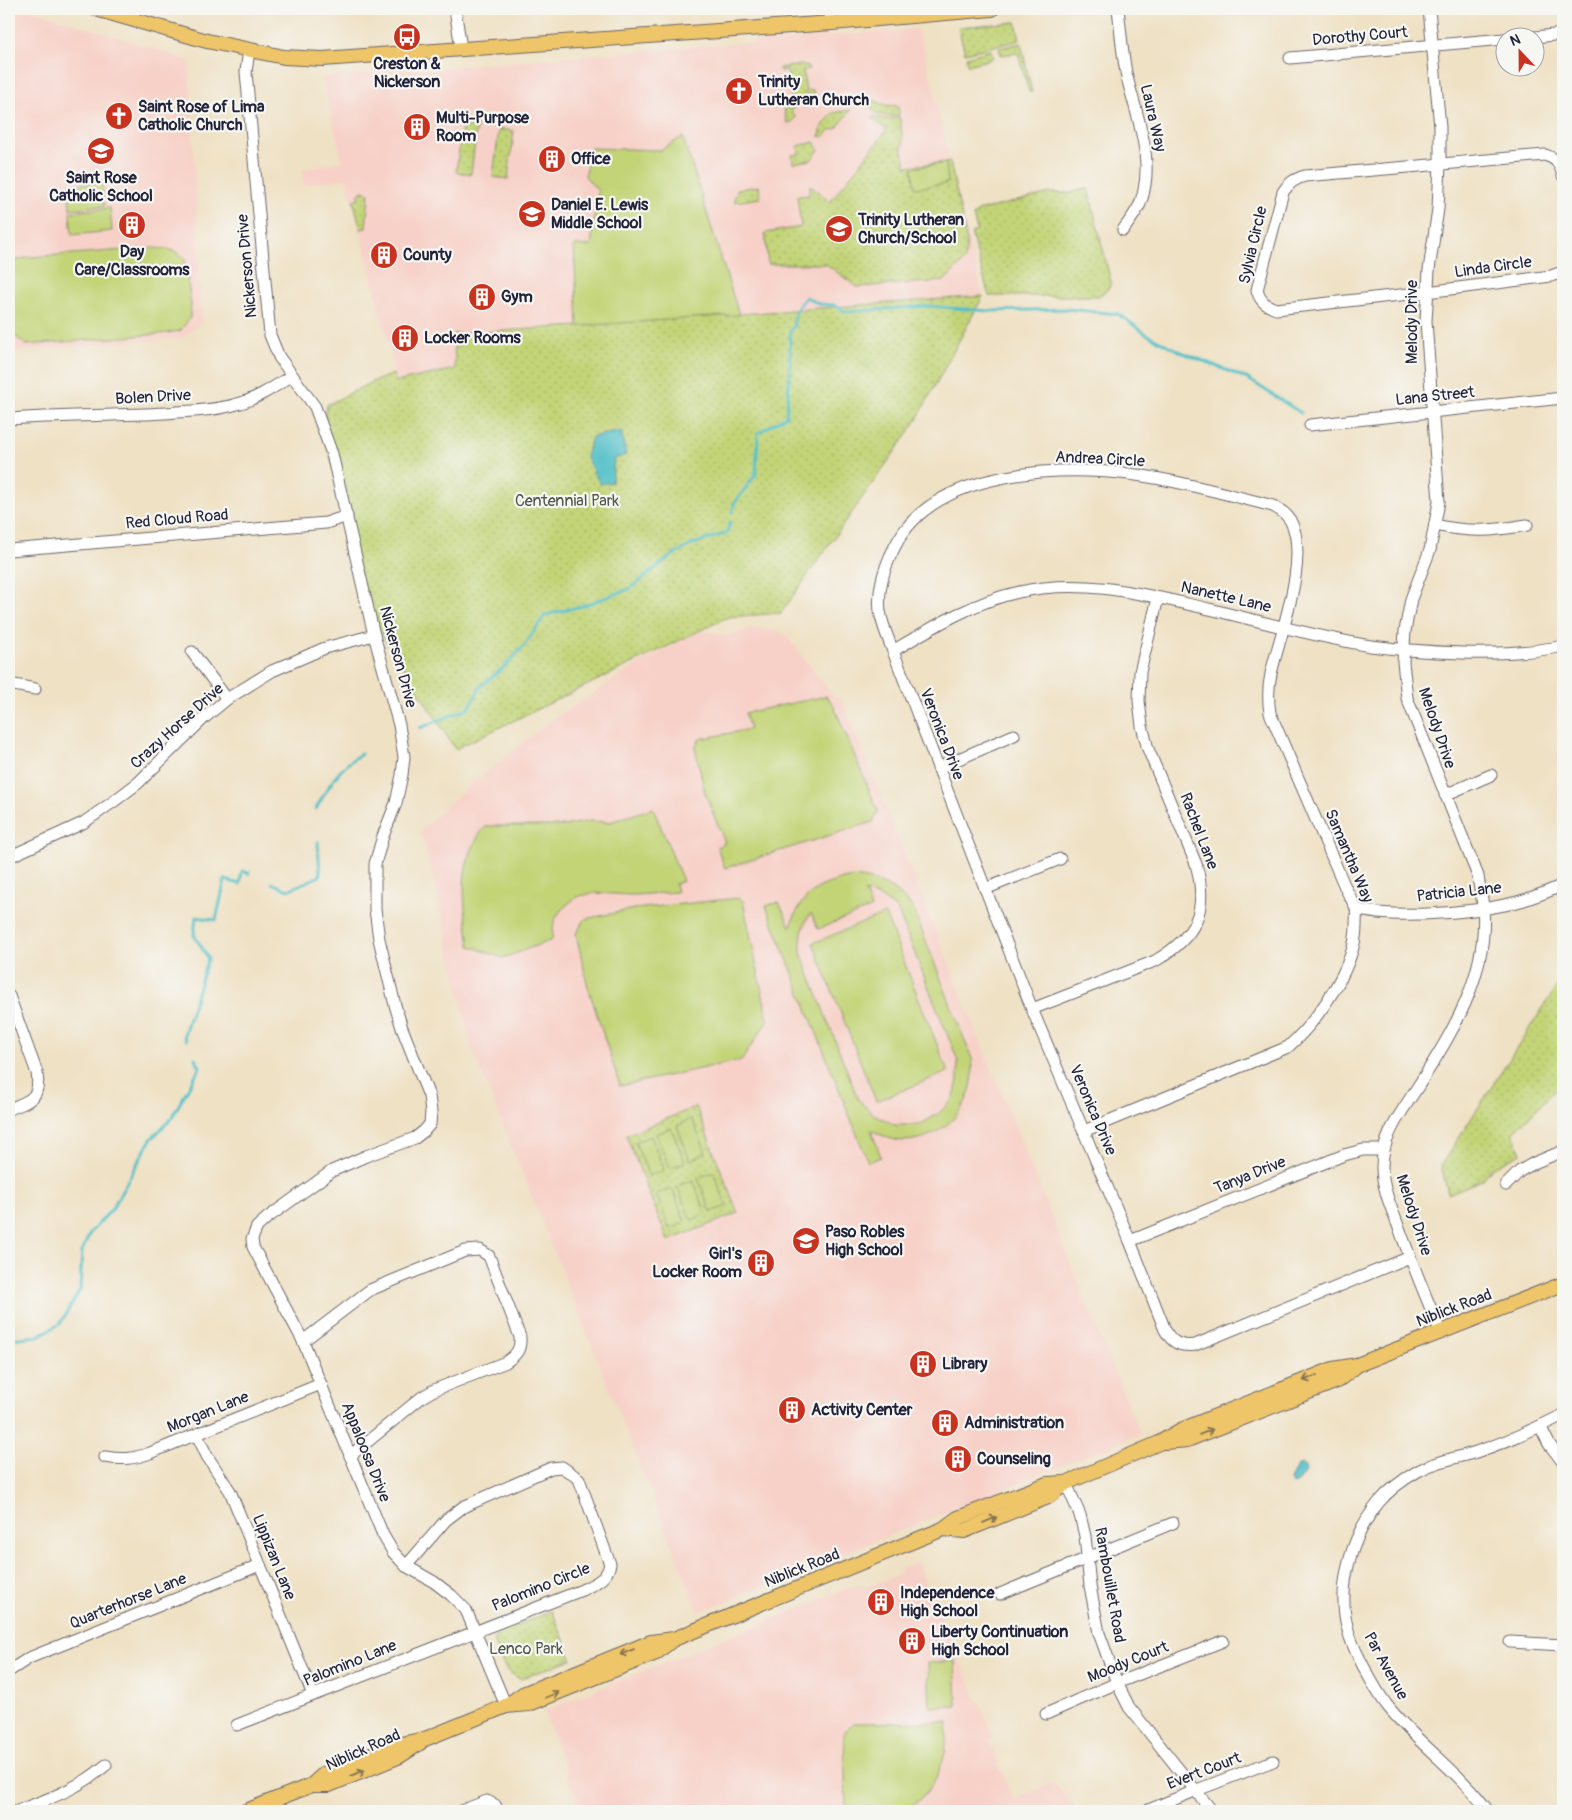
<svg xmlns="http://www.w3.org/2000/svg" width="1572" height="1820" font-family="Pangolin,sans-serif">
  <defs>
    <pattern id="grass-dots" width="8" height="8" patternUnits="userSpaceOnUse" patternTransform="scale(1.25)"><rect width="8" height="8" fill="#c3d477"/><path d="M2 2h.1M6 6h.1" fill="none" stroke="#a7b668" stroke-width="1.8" stroke-linecap="round"/></pattern>
  </defs>
  <rect width="100%" height="100%" fill="#f6f6f2"/>
  <filter id="ink" filterUnits="userSpaceOnUse"><feTurbulence type="fractalNoise" baseFrequency=".02" numOctaves="2"/><feDisplacementMap in="SourceGraphic" scale="10" xChannelSelector="R" yChannelSelector="G"/><feConvolveMatrix kernelMatrix="1 2 1 2 8 2 1 2 1" color-interpolation-filters="sRGB"/></filter>
  <filter id="wash" filterUnits="userSpaceOnUse"><feTurbulence type="fractalNoise" baseFrequency=".0096" numOctaves="4" result="noise"/><feDisplacementMap in="SourceGraphic" scale="20" xChannelSelector="R" yChannelSelector="G"/><feGaussianBlur stdDeviation="1.12" result="paint"/><feColorMatrix in="noise" values="0 0 0 0 0 0 0 0 0 0 0 0 0 0 0 0 0 1.4 0 .05"/><feComposite in="paint" operator="in"/></filter>
  <g filter="url(#wash)">
    <rect width="100%" height="100%" fill="#efe1c4"/>
    <!-- built -->
    <g fill="#f7d1c8">
      <polygon points="9,9 29,9 189,60 202,321 182,338 13,351 9,341"/>
      <polygon points="917,29 925,52 950,162 983,296 578,326 454,334 455,369 395,382 392,358 347,178 303,185 302,170 342,161 322,77"/>
      <polygon points="751,628 776,630 786,635 834,697 841,698 1140,1434 699,1612 472,1048 431,868 420,831 468,787 552,720 638,664 683,640 704,631 727,636"/>
      <polygon points="917,1563 994,1737 989,1741 1013,1799 1053,1783 1079,1811 581,1811 544,1711 854,1586 873,1585 899,1574 901,1569"/>
    </g>
    <!-- grass -->
    <g fill="url(#grass-dots)" stroke="#727b59">
      <polygon points="1016,22 1020,40 965,53 958,27"/>
      <polygon points="1021,43 1032,92 1029,92 1018,53 1001,55 999,48"/>
      <polygon points="991,50 993,57 991,59 968,65 966,57"/>
      <polygon points="801,65 806,66 809,69 803,70 806,91 813,90 814,95 812,96 806,93 791,112 796,117 792,122 787,123 784,109 792,107 788,74 786,70 780,71 779,68"/>
      <path d="M 869,99 L 886,105 L 898,106 L 899,116 C 884,117 871,116 869,99 Z"/>
      <polygon points="851,110 836,129 830,130 824,137 819,136 821,132 821,128 833,113"/>
      <polygon points="874,116 884,119 900,118 903,143 902,147 906,166 950,162 967,241 965,260 944,281 857,287 826,264 768,264 765,233 801,227 797,196 809,195 810,185 830,202 887,130 872,118"/>
      <polygon points="469,123 477,124 471,174 456,172 462,127 469,127"/>
      <polygon points="499,129 514,131 508,179 493,177"/>
      <polygon points="815,142 819,150 811,160 793,163 792,155 799,154 798,146"/>
      <polygon points="759,186 760,198 735,202 734,198 737,193 737,189"/>
      <polygon points="1088,188 1111,282 1109,288 1099,296 989,296 971,233 977,231 973,215 977,214 977,211 1050,193 1070,193"/>
      <polygon points="362,191 369,193 366,228 361,229 353,200 359,198 359,194"/>
      <polygon points="983,296 915,423 781,613 728,617 455,749 369,614 323,427 327,405 372,382 393,374 396,382 455,369 454,334 578,326"/>
      <polygon points="1563,977 1563,1082 1513,1133 1521,1153 1492,1168 1482,1180 1448,1194 1441,1165"/>
      <polygon points="696,1107 738,1213 668,1241 626,1135"/>
      <path d="M 552,1611 L 572,1659 L 521,1679 C 504,1673 501,1659 494,1644 L 494,1639 L 498,1633 Z"/>
    </g>
    <!-- pitch -->
    <g fill="#c3d477" stroke="#727b59" fill-rule="evenodd">
      <polygon points="683,137 739,315 578,326 574,245 591,246 598,191 585,176 590,148 660,150"/>
      <polygon points="946,163 948,183 915,188 912,168"/>
      <polygon points="102,182 104,206 70,209 68,185"/>
      <polygon points="110,208 112,231 72,235 70,212"/>
      <path d="M 153,248 L 168,249 L 180,254 L 185,260 L 191,305 L 190,318 L 180,331 L 160,334 L 27,345 C 17,340 13,334 9,324 L 9,265 L 19,259 L 31,257 Z"/>
      <polygon points="826,696 833,704 878,811 873,822 725,868 717,847 725,843 705,793 695,747 700,739 750,729 745,713"/>
      <path d="M 653,808 L 683,881 L 675,884 L 677,892 L 634,895 L 593,893 L 576,897 L 561,910 L 554,921 L 552,940 L 503,958 L 470,946 C 466,912 457,877 474,845 C 478,837 480,831 487,826 L 563,826 L 590,821 L 610,822 Z"/>
      <path d="M 852,877 C 880,880 895,887 913,908 L 972,1059 C 979,1101 946,1140 904,1141 C 892,1141 881,1135 871,1130 L 881,1157 L 868,1162 L 766,906 L 779,902 L 790,927 C 803,892 817,885 852,877 ZM 865,892 L 880,897 L 897,909 L 958,1061 L 958,1080 L 954,1098 L 938,1114 L 919,1125 L 895,1125 L 873,1114 L 858,1099 L 801,953 C 800,938 802,925 811,913 L 818,929 L 871,908 Z"/>
      <polygon points="739,898 743,901 768,1020 742,1060 620,1086 588,987 576,934 585,919 634,909"/>
      <polygon points="885,914 948,1072 876,1101 813,943"/>
      <polygon points="692,1119 706,1153 690,1160 677,1126"/>
      <polygon points="671,1128 685,1162 670,1168 656,1134"/>
      <polygon points="651,1136 664,1170 649,1176 635,1142"/>
      <polygon points="713,1172 727,1206 711,1212 698,1178"/>
      <polygon points="693,1180 706,1214 691,1220 677,1186"/>
      <polygon points="672,1188 685,1222 670,1229 656,1194"/>
      <polygon points="955,1661 957,1706 930,1707 928,1663"/>
      <polygon points="948,1722 945,1753 938,1774 930,1788 918,1801 905,1811 846,1811 844,1735 847,1728 853,1723"/>
    </g>
    <!-- water -->
    <g fill="#52c0c8" stroke="#3a7182">
      <polygon points="621,431 626,455 614,459 612,482 600,484 586,457 592,437"/>
      <polygon points="1301,1464 1304,1465 1306,1470 1297,1483 1292,1485 1290,1479 1297,1467"/>
    </g>
    <g fill="none" stroke-linecap="round" stroke-linejoin="round">
      <!-- stream -->
      <g stroke="#52c0c8" stroke-width="3">
        <path d="M 732,512 L 734,504 L 756,474 L 758,433 L 786,416 L 790,372 L 790,331 L 794,326 C 793,313 798,306 806,297 L 819,304 L 834,305 L 847,312 L 928,306 L 989,311 L 1066,309 L 1118,314 L 1148,335 L 1179,351 L 1248,379 L 1301,413"/>
        <polyline points="420,728 469,708 481,686 503,668 525,645 545,615 582,606 629,589 670,557 691,545 727,533 730,522"/>
        <path d="M 316,809 C 327,788 340,766 361,754"/>
        <polyline points="272,883 288,890 320,876 318,842"/>
        <polyline points="186,1040 184,1035 208,958 194,935 196,917 216,920 225,880 240,884 242,871 249,873"/>
        <polyline points="9,1339 38,1336 60,1324 80,1290 82,1251 90,1233 112,1209 151,1139 171,1119 200,1067 195,1058"/>
      </g>
    </g>
  </g>
  <g filter="url(#ink)">
    <g fill="none" stroke-linecap="round" stroke-linejoin="round">
      <!-- minor casing -->
      <g stroke="#6a656b" stroke-width="13">
        <g id="minor">
          <polyline points="455,9 461,48"/>
          <polyline points="829,9 832,23"/>
          <path d="M 1118,9 C 1121,31 1122,55 1127,77 C 1137,118 1156,162 1140,204 C 1136,213 1129,222 1123,230"/>
          <path d="M 1429,9 L 1440,127 L 1440,164 L 1438,209 L 1429,270 L 1426,321 L 1439,502 L 1430,550 L 1411,599 L 1405,631 L 1403,662 L 1407,698 L 1478,876 C 1479,886 1482,896 1483,906 C 1489,975 1452,1033 1417,1088 C 1401,1113 1382,1136 1382,1167 C 1382,1189 1393,1212 1401,1233 C 1413,1266 1427,1299 1440,1331"/>
          <polyline points="131,19 135,9"/>
          <polyline points="1526,38 1563,34"/>
          <polyline points="249,50 246,72 270,335 279,357 315,407 332,454 374,635 399,725 404,757 402,775 396,803 383,836 375,864 375,909 379,939 395,1005 402,1028 429,1096 431,1112 430,1124 424,1131 415,1138 366,1156 332,1171 267,1218 257,1227 252,1239 253,1247 303,1341 383,1535 393,1552 406,1566 434,1582 451,1595 466,1610 506,1706"/>
          <polyline points="1290,58 1504,39"/>
          <path d="M 1563,176 C 1560,164 1557,159 1545,155 L 1305,176 C 1294,179 1289,183 1283,192 L 1257,290 C 1260,301 1265,305 1276,309 L 1427,292 L 1551,276 L 1563,272"/>
          <path d="M 9,419 C 61,415 113,416 165,413 C 189,411 214,411 237,404 C 257,399 274,387 291,376"/>
          <polyline points="1310,425 1563,398"/>
          <path d="M 1435,525 C 1470,533 1492,531 1527,525"/>
          <polyline points="9,550 326,523 347,516"/>
          <path d="M 893,651 C 933,627 973,602 1019,592 C 1084,577 1146,595 1209,609 C 1263,622 1317,637 1371,646 C 1401,650 1432,652 1462,653 C 1496,654 1530,653 1563,646"/>
          <polyline points="192,652 227,699"/>
          <polyline points="9,684 35,689"/>
          <polyline points="938,768 1014,735"/>
          <polyline points="1445,795 1491,775"/>
          <polyline points="9,857 83,823 113,802 138,783 204,718 227,699 272,671 325,648 374,635"/>
          <polyline points="985,889 1060,859"/>
          <path d="M 1356,909 C 1395,920 1485,912 1524,900 C 1537,896 1550,891 1563,885"/>
          <path d="M 9,996 L 37,1073 C 41,1099 29,1101 9,1109"/>
          <path d="M 1032,1009 L 1155,961 C 1196,937 1209,911 1196,864 L 1148,749 L 1142,726 L 1139,701 L 1140,672 L 1158,598"/>
          <path d="M 1084,1131 L 1288,1047 C 1318,1020 1357,965 1356,924 C 1356,919 1357,913 1356,908 C 1353,901 1348,894 1345,887 L 1270,713 C 1268,700 1268,687 1271,674 C 1279,637 1311,556 1290,520 C 1286,513 1280,510 1273,506 C 1226,494 1177,480 1129,474 C 1057,466 940,470 899,539 C 887,560 877,586 880,611 C 882,625 888,638 893,651 L 1032,1009 L 1130,1241 L 1165,1330 C 1172,1343 1180,1347 1195,1345 L 1410,1257"/>
          <polyline points="1506,1185 1520,1171 1534,1163 1563,1151"/>
          <polyline points="1130,1241 1344,1155 1363,1150 1384,1150"/>
          <path d="M 303,1341 L 370,1290 L 465,1251 L 480,1250 L 489,1256 L 520,1337 C 521,1350 516,1355 506,1362 L 434,1390 L 422,1397 L 350,1456"/>
          <polyline points="1540,1426 1549,1444 1563,1462"/>
          <polyline points="197,1435 207,1456 230,1491 313,1695"/>
          <path d="M 105,1457 C 122,1460 134,1459 150,1453 L 321,1384"/>
          <polyline points="1066,1483 1080,1515 1085,1536 1090,1586 1099,1633 1117,1683 1129,1707 1212,1811"/>
          <polyline points="1000,1594 1173,1523"/>
          <polyline points="1510,1642 1563,1645"/>
          <polyline points="9,1671 29,1658 260,1565"/>
          <polyline points="1046,1714 1117,1683 1223,1641"/>
          <path d="M 237,1725 L 582,1590 C 596,1583 607,1579 610,1564 L 579,1479 L 562,1467 L 551,1468 L 463,1507 L 446,1520 L 406,1566"/>
          <path d="M 17,1811 C 49,1799 80,1788 106,1765"/>
          <polyline points="461,1811 487,1801 495,1805 498,1811"/>
          <polyline points="1146,1811 1197,1790 1273,1761"/>
          <path d="M 1488,1811 C 1459,1771 1416,1743 1386,1704 C 1375,1689 1352,1648 1348,1630 C 1336,1587 1352,1535 1379,1502 C 1390,1489 1404,1479 1418,1471 C 1436,1461 1457,1458 1476,1452 C 1506,1442 1535,1429 1563,1415"/>
        </g>
      </g>
      <!-- major casing -->
      <g stroke="#6a656b" stroke-width="16">
        <g id="major">
          <polyline points="96,9 207,41 284,57 322,59 832,23 992,9"/>
          <polyline points="1165,1442 1187,1440 1337,1381 1355,1367"/>
          <polyline points="943,1529 964,1531 1048,1497 1066,1483 1159,1443 1181,1430 1333,1369 1357,1365 1563,1284"/>
          <polyline points="506,1706 529,1704 656,1653 672,1640"/>
          <polyline points="312,1785 329,1785 400,1756 420,1743"/>
          <polyline points="246,1811 312,1785 324,1774 396,1745 425,1739 506,1706 523,1694 651,1642 674,1639 943,1529 958,1518 1047,1484 1066,1483"/>
        </g>
      </g>
      <!-- minor -->
      <use href="#minor" stroke="#fff" stroke-width="11"/>
      <!-- major -->
      <use href="#major" stroke="#eec569" stroke-width="14"/>
    </g>
    <!-- one-way arrows -->
    <defs><path id="oneway-shaft" d="M-6 0H5M1.5-3L5.5 0L1.5 3" fill="none" stroke-width="1.6" stroke-linecap="round" stroke-linejoin="round" transform="scale(1.25)"/></defs>
    <g stroke="#887452">
      <use href="#oneway-shaft" transform="translate(1310 1378) rotate(158)"/>
      <use href="#oneway-shaft" transform="translate(1206 1432) rotate(-22)"/>
      <use href="#oneway-shaft" transform="translate(990 1520) rotate(-22)"/>
      <use href="#oneway-shaft" transform="translate(627 1652) rotate(158)"/>
      <use href="#oneway-shaft" transform="translate(552 1695) rotate(-22)"/>
      <use href="#oneway-shaft" transform="translate(358 1773) rotate(-22)"/>
    </g>
  </g>
  <!-- icons -->
  <defs>
    <g id="bus-disc" transform="scale(1.4375)"><circle r="9.5" fill="#c8321e" stroke="#f6f6f2"/><path d="M-5-6H5V4H4V6H2V4H-2V6H-4V4H-5ZM-3.5-4V0h7V-4ZM-3.5 1.2v1.5H-2V1.2ZM2 1.2v1.5H3.5V1.2Z" fill="#fff"/></g>
    <g id="church-disc" transform="scale(1.4375)"><circle r="9.5" fill="#c8321e" stroke="#f6f6f2"/><path d="M-1.2-6h2.4v3.5h3.3v2.4h-3.3V6h-2.4V-.1h-3.3v-2.4h3.3Z" fill="#fff"/></g>
    <g id="building-disc" transform="scale(1.4375)"><circle r="9.5" fill="#c8321e" stroke="#f6f6f2"/><path d="M-4-6H4V6H1V3H-1V6H-4ZM-2.5-4.3h1.7v1.8h-1.7ZM.8-4.3h1.7v1.8H.8ZM-2.5-1h1.7V.8h-1.7ZM.8-1h1.7V.8H.8Z" fill="#fff"/></g>
    <g id="school-disc" transform="scale(1.4375)"><circle r="9.5" fill="#c8321e" stroke="#f6f6f2"/><path d="M0-5L7-2L0 1L-7-2ZM-4 1L0 2.5L4 1V4Q0 6-4 4Z" fill="#fff"/></g>
  </defs>
  <g fill-rule="evenodd">
    <use href="#bus-disc" x="407" y="37"/>
    <use href="#church-disc" x="739" y="91"/>
    <use href="#church-disc" x="119" y="116"/>
    <use href="#building-disc" x="417" y="127"/>
    <use href="#school-disc" x="101" y="151"/>
    <use href="#building-disc" x="552" y="159"/>
    <use href="#school-disc" x="532" y="214"/>
    <use href="#building-disc" x="132" y="225"/>
    <use href="#school-disc" x="839" y="229"/>
    <use href="#building-disc" x="384" y="255"/>
    <use href="#building-disc" x="482" y="297"/>
    <use href="#building-disc" x="405" y="338"/>
    <use href="#school-disc" x="806" y="1241"/>
    <use href="#building-disc" x="761" y="1263"/>
    <use href="#building-disc" x="923" y="1364"/>
    <use href="#building-disc" x="792" y="1410"/>
    <use href="#building-disc" x="945" y="1423"/>
    <use href="#building-disc" x="958" y="1459"/>
    <use href="#building-disc" x="881" y="1602"/>
    <use href="#building-disc" x="912" y="1641"/>
  </g>
  <g text-anchor="middle" dominant-baseline="central" stroke-width="4.5" stroke-linejoin="round" paint-order="stroke">
    <!-- street labels -->
    <g font-size="16" fill="#22223b" stroke="#f6f6f2">
      <text transform="translate(1360 36) rotate(-5)">Dorothy Court</text>
      <text transform="translate(1153 118) rotate(77)">Laura Way</text>
      <text transform="translate(1253 245) rotate(-77)">Sylvia Circle</text>
      <text transform="translate(247 266) rotate(-95)">Nickerson Drive</text>
      <text transform="translate(1493 267) rotate(-8)">Linda Circle</text>
      <text transform="translate(1412 322) rotate(-90)">Melody Drive</text>
      <text transform="translate(1435 396) rotate(-6)">Lana Street</text>
      <text transform="translate(153 397) rotate(-3)">Bolen Drive</text>
      <text transform="translate(1100 459) rotate(3)">Andrea Circle</text>
      <text transform="translate(177 519) rotate(-5)">Red Cloud Road</text>
      <text transform="translate(1226 597) rotate(13)">Nanette Lane</text>
      <text transform="translate(398 657) rotate(75)">Nickerson Drive</text>
      <text transform="translate(177 726) rotate(-42)">Crazy Horse Drive</text>
      <text transform="translate(1437 728) rotate(71)">Melody Drive</text>
      <text transform="translate(942 734) rotate(69)">Veronica Drive</text>
      <text transform="translate(1199 831) rotate(69)">Rachel Lane</text>
      <text transform="translate(1349 856) rotate(67)">Samantha Way</text>
      <text transform="translate(1459 892) rotate(-6)">Patricia Lane</text>
      <text transform="translate(1093 1110) rotate(67)">Veronica Drive</text>
      <text transform="translate(1250 1175) rotate(-22)">Tanya Drive</text>
      <text transform="translate(1414 1215) rotate(72)">Melody Drive</text>
      <text transform="translate(1454 1308) rotate(-21)">Niblick Road</text>
      <text transform="translate(208 1412) rotate(-22)">Morgan Lane</text>
      <text transform="translate(366 1452) rotate(68)">Appaloosa Drive</text>
      <text transform="translate(274 1557) rotate(68)">Lippizan Lane</text>
      <text transform="translate(802 1568) rotate(-22)">Niblick Road</text>
      <text transform="translate(1110 1585) rotate(80)">Rambouillet Road</text>
      <text transform="translate(541 1587) rotate(-22)">Palomino Circle</text>
      <text transform="translate(128 1601) rotate(-22)">Quarterhorse Lane</text>
      <text transform="translate(1128 1662) rotate(-22)">Moody Court</text>
      <text transform="translate(350 1663) rotate(-22)">Palomino Lane</text>
      <text transform="translate(1386 1666) rotate(61)">Par Avenue</text>
      <text transform="translate(363 1750) rotate(-24)">Niblick Road</text>
      <text transform="translate(1204 1771) rotate(-21)">Evert Court</text>
    </g>
    <!-- poi labels -->
    <g font-size="16" font-weight="bold" fill="#22223b" stroke="#f6f6f2" text-anchor="start">
      <text x="407" y="64" text-anchor="middle">Creston &amp;<tspan x="407" dy="18">Nickerson</tspan></text>
      <text x="758" y="82">Trinity<tspan x="758" dy="18">Lutheran Church</tspan></text>
      <text x="138" y="107">Saint Rose of Lima<tspan x="138" dy="18">Catholic Church</tspan></text>
      <text x="436" y="118">Multi-Purpose<tspan x="436" dy="18">Room</tspan></text>
      <text x="571" y="159">Office</text>
      <text x="101" y="178" text-anchor="middle">Saint Rose<tspan x="101" dy="18">Catholic School</tspan></text>
      <text x="551" y="205">Daniel E. Lewis<tspan x="551" dy="18">Middle School</tspan></text>
      <text x="858" y="220">Trinity Lutheran<tspan x="858" dy="18">Church/School</tspan></text>
      <text x="132" y="252" text-anchor="middle">Day<tspan x="132" dy="18">Care/Classrooms</tspan></text>
      <text x="403" y="255">County</text>
      <text x="501" y="297">Gym</text>
      <text x="424" y="338">Locker Rooms</text>
      <text x="825" y="1232">Paso Robles<tspan x="825" dy="18">High School</tspan></text>
      <text x="742" y="1254" text-anchor="end">Girl's<tspan x="742" dy="18">Locker Room</tspan></text>
      <text x="942" y="1364">Library</text>
      <text x="811" y="1410">Activity Center</text>
      <text x="964" y="1423">Administration</text>
      <text x="977" y="1459">Counseling</text>
      <text x="900" y="1593">Independence<tspan x="900" dy="18">High School</tspan></text>
      <text x="931" y="1632">Liberty Continuation<tspan x="931" dy="18">High School</tspan></text>
    </g>
    <!-- park labels -->
    <g font-size="16" fill="#52574d" stroke="#f6f6f2">
      <text x="567" y="501">Centennial Park</text>
      <text x="526" y="1649">Lenco Park</text>
    </g>
  </g>
  <!-- margin -->
  <rect width="1572" height="1820" fill="none" stroke="#f6f6f2" stroke-width="30"/>
  <!-- north arrow -->
  <g transform="translate(1520 52) rotate(338)"><circle r="24" fill="#f6f6f2" stroke="#a1a1a9"/>
  <path d="M0-4L9 19L0 12L-9 19Z" fill="#c8321e"/>
  <text y="-8" font-size="14" font-weight="bold" text-anchor="middle" fill="#22223b">N</text>
  </g>
</svg>
